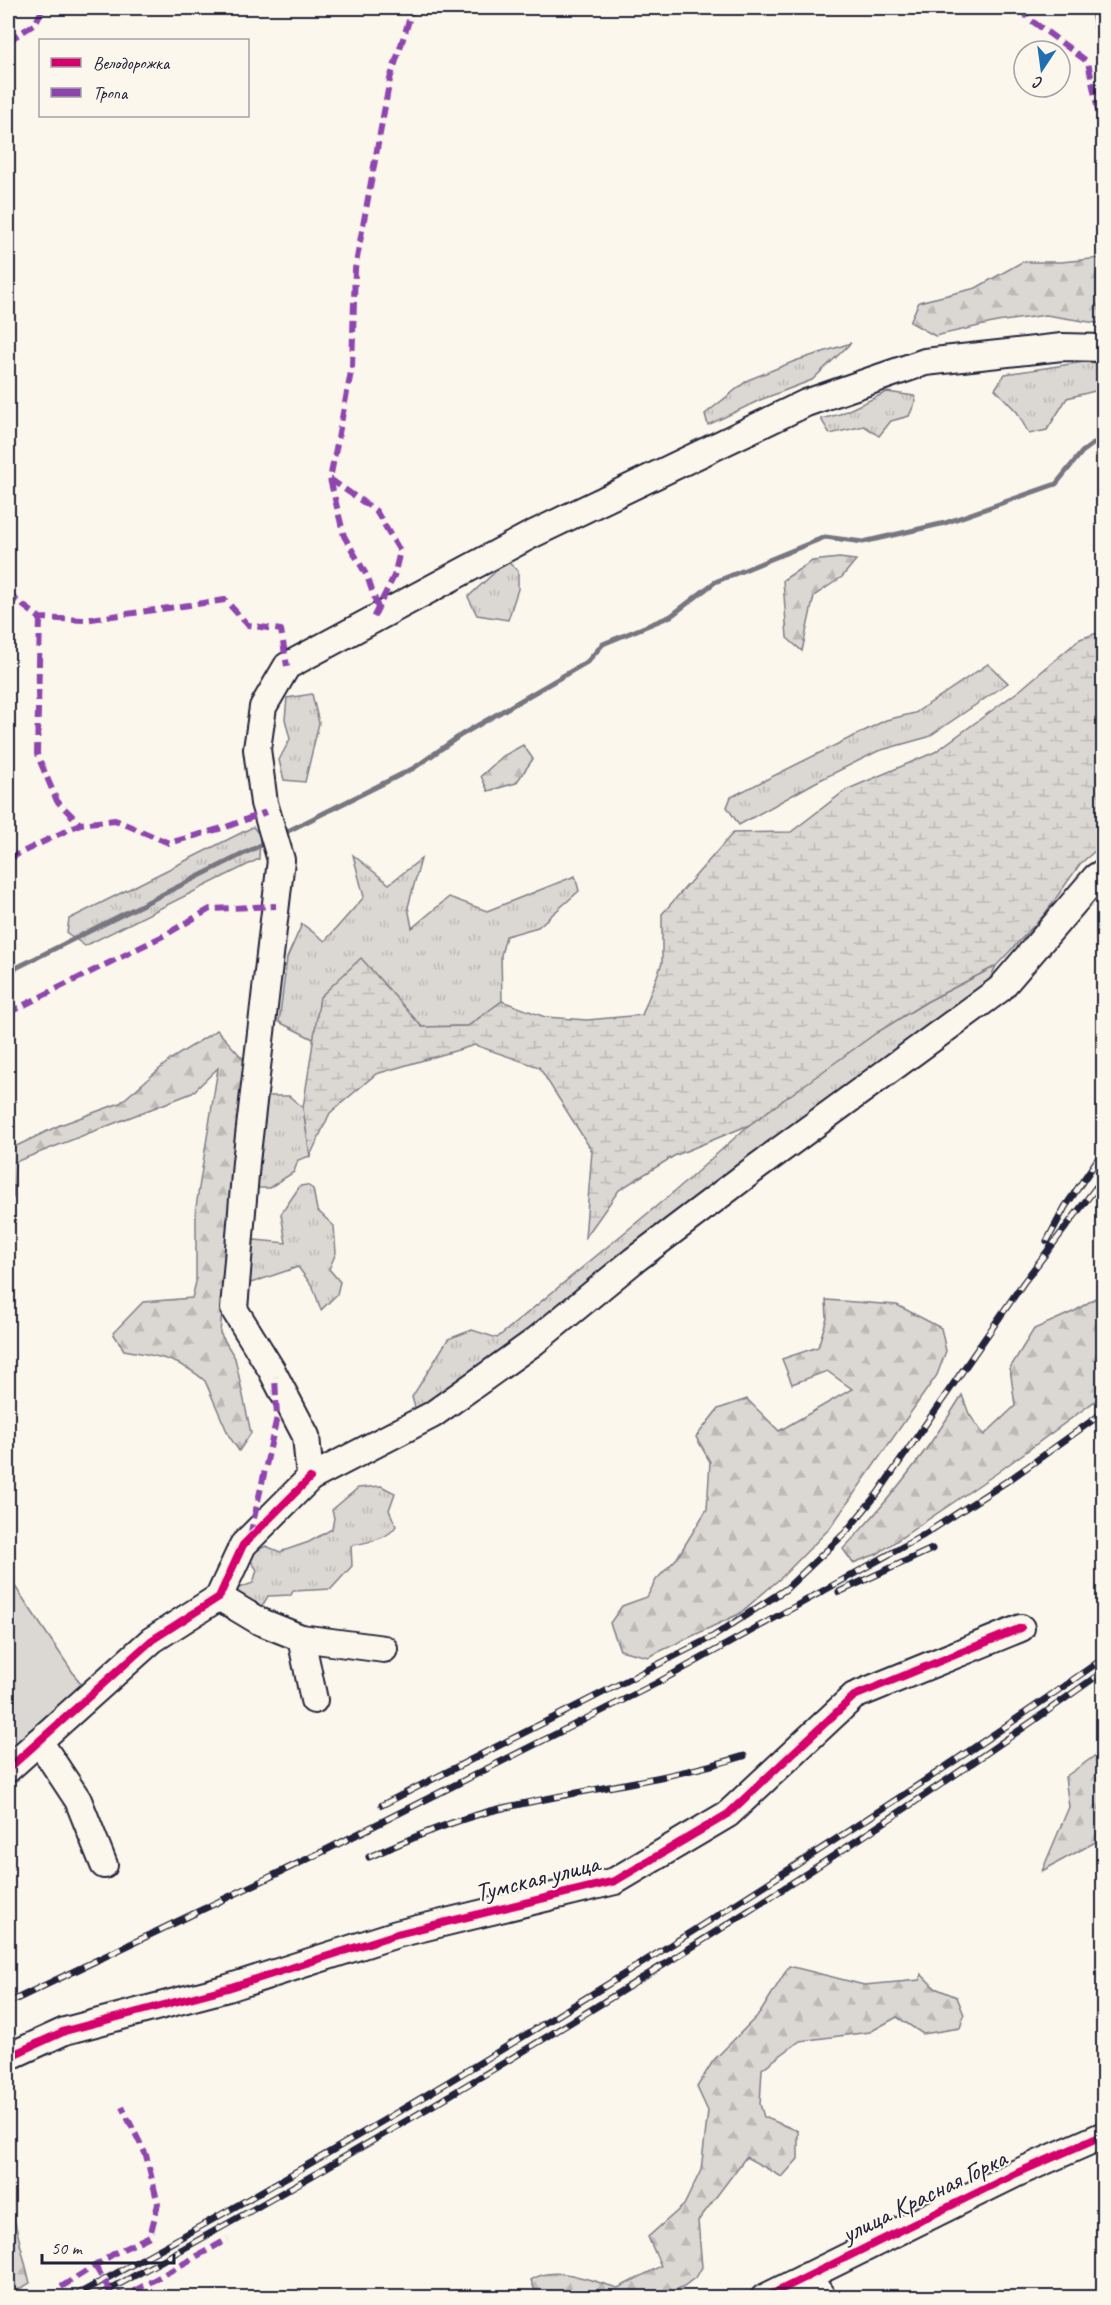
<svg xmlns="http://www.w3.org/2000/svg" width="1111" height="2305" font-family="Caveat,sans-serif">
  <defs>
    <pattern id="grass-tufts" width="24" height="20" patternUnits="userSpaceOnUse" patternTransform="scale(1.5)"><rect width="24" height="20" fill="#dbd8d3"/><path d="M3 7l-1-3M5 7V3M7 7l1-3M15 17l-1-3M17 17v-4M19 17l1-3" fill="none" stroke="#bcb9b6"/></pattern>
    <pattern id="forest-firs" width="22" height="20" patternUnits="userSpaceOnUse" patternTransform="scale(1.5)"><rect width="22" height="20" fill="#dbd8d3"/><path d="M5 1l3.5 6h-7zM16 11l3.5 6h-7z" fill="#bcb9b6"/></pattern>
    <pattern id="wetland-marsh" width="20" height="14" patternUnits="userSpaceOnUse" patternTransform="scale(1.5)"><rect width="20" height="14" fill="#dbd8d3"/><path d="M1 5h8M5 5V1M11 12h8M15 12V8" fill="none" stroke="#bcb9b6"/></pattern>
  </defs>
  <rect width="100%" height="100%" fill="#fbf7ec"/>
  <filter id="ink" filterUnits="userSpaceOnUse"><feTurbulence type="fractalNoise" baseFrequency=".0167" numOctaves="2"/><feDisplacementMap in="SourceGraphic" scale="12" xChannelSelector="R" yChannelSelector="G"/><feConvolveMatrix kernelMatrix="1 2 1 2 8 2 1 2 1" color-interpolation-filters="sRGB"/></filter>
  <g filter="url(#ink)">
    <!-- grass -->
    <g fill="url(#grass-tufts)" stroke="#7e7d87" stroke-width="1.5">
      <polygon points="1090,8 1103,8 1103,68"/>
      <polygon points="851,343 812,380 760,400 708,425 705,414 748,380 795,361"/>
      <polygon points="1084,362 1103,363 1103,389 1067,398 1047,430 1029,434 1017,412 995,389 1005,374"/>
      <polygon points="887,392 914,396 916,400 909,416 891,421 879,436 864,426 830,434 821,419 840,414"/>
      <polygon points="507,561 518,571 518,589 508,620 477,615 468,597"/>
      <polygon points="988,664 1008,683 928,737 878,751 816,782 739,825 727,807 731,797 886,720 915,713"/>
      <polygon points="312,694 319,723 305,782 284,780 279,760 290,739 285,719 287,698"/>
      <polygon points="253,827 260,835 259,859 85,946 67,933 69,919"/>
      <polygon points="353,855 389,884 421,859 408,907 412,928 449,897 487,911 575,876 579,891 538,927 506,936 501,955 502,1001 468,1026 422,1027 361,959 320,997 315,1040 279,1022 287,958 302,924 325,941 364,897"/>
      <polygon points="996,966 986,987 745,1159 498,1353 416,1411 412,1397 448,1339 472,1330 497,1338 688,1180 749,1125 797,1089 876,1033 928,1001"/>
      <polygon points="264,1096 289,1096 303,1108 310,1156 298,1160 294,1172 269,1188 253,1188 261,1156 261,1098"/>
      <polygon points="307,1185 313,1189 317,1210 334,1226 336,1253 329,1269 340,1282 337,1294 321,1310 313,1287 298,1267 251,1283 246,1280 243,1246 255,1240 286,1243 281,1214 300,1186"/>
      <path d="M 381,1486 L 395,1493 L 389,1510 L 396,1526 C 388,1540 365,1542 351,1546 L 352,1566 L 331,1589 L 293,1591 L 291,1595 L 268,1596 L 258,1613 L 234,1598 L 236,1589 L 253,1583 L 257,1570 L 247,1555 L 266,1546 L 280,1552 L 309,1542 L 332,1529 L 334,1518 L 332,1510 L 358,1488 Z"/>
    </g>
    <!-- forest -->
    <g fill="url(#forest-firs)" stroke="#7e7d87" stroke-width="1.5">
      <polygon points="1101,258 1104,263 1104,322 1102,324 1046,315 997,322 935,336 910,322 919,302 976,288 1022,262 1061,262"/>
      <polygon points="839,558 856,560 842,577 814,596 802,651 787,638 783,580 812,561"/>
      <polygon points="523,745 533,759 516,783 488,791 481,776 503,756"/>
      <path d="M 217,1030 L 245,1061 L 220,1333 L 235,1358 L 251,1433 L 239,1451 L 229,1436 L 205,1381 C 181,1359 154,1355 124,1350 L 113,1333 L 143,1302 L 192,1298 L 196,1282 L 196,1207 L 218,1068 L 192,1093 L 15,1162 L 13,1198 L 8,1200 L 8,1150 L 60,1125 L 120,1103 L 171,1059 Z"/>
      <path d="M 1103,1293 L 1103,1395 L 997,1473 L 877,1554 L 853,1563 L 843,1549 C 889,1501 927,1452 962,1395 L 969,1414 L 984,1435 L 1015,1406 L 1010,1368 L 1034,1329 L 1075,1311 Z"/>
      <polygon points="826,1300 897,1305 941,1328 946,1351 937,1375 830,1528 783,1576 739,1614 648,1657 620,1650 610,1623 622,1606 647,1597 656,1580 677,1558 707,1509 710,1462 696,1437 718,1409 747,1399 779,1431 852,1389 827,1371 792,1384 782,1359 818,1347 827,1318"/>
      <polygon points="1103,1750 1103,1838 1042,1871 1069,1807 1065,1777"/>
      <path d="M 789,1966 L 864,1985 L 920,1980 L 921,1974 L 935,1988 L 957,1997 L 964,2015 L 960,2028 L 923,2034 L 897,2017 L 870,2032 L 800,2041 L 762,2069 L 760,2104 L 764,2117 L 798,2131 L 798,2159 L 782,2177 L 746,2157 L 698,2221 L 702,2267 L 697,2276 L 684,2286 L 661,2297 L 562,2297 L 535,2291 L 531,2280 C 556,2264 591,2281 618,2288 L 661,2266 L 648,2237 L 684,2205 L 701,2170 L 708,2111 L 697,2087 L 713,2061 L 760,2013 Z"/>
      <polygon points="8,2163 11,2165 12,2211 30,2283 8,2296"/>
    </g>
    <!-- wetland -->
    <polygon fill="url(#wetland-marsh)" stroke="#7e7d87" stroke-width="1.5" points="1103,631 1103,844 1080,864 1044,915 996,966 928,1001 876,1033 749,1125 674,1156 619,1190 585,1238 592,1151 539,1067 475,1045 376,1074 330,1113 310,1156 303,1108 320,997 361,958 422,1027 468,1026 502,1001 545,1017 587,1020 642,1015 662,963 662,914 733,833 791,832 846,790 935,752 1020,690 1080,639"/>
    <!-- green -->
    <polygon fill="#dbd8d3" stroke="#7e7d87" stroke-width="1.5" points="8,1576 82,1686 8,1756"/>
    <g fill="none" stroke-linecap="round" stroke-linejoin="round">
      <!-- stream -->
      <g stroke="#787681" stroke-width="5">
        <polyline points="1102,8 1104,14"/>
        <polyline points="280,835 414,768 461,735 587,662 603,644 671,616 715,582 825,537 863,542 945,523 1056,484 1082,452 1104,436"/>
        <polyline points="8,972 269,841"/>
      </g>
      <!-- minor casing -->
      <g stroke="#22223b" stroke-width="30">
        <g id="minor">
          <polyline points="310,1478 306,1436 271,1369 234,1309 246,1162 281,860 264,803 257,749 263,707 287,666 529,536 806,403 925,362 1062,347 1104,348"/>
          <polyline points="219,1597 259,1621 301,1638 314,1700"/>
          <polyline points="301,1638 384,1649"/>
          <polyline points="39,1741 78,1800 104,1865"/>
          <polyline points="8,1769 152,1640 219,1597 243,1545 310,1478 432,1415 534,1342 633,1261 757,1167 1000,989 1096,877 1104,872"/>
          <polyline points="8,2057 65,2031 228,1988 397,1934 615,1881 728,1814 854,1696 1021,1628"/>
          <polyline points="807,2276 823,2298"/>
          <polyline points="764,2298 1017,2173 1104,2135"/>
        </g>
      </g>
      <!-- minor -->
      <use href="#minor" stroke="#fbf7ec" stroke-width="26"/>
      <!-- rail casing -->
      <g stroke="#22223b" stroke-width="7">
        <g id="rail">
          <polyline points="1047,1241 1065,1207 1104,1150"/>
          <polyline points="839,1592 932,1549"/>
          <polyline points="382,1805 714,1636 786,1589 845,1533 878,1493 1024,1282 1104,1177"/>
          <path d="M 369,1857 C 414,1837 458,1818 507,1807 C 586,1789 666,1780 744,1756"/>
          <polyline points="8,2003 324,1851 657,1683 922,1536 1012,1478 1104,1412"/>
          <path d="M 71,2298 C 288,2180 499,2054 707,1922 C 841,1837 974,1750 1104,1658"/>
          <path d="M 94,2298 C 441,2108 781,1901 1104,1671"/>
        </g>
      </g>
      <!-- rail -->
      <use href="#rail" stroke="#fbf7ec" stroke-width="4.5" stroke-dasharray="14" stroke-linecap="butt"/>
      <!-- quiet -->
      <g stroke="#8e44ad" stroke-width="6" stroke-dasharray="12 6" stroke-linecap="butt">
        <polyline points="1020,8 1028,18 1088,62 1104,140"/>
        <polyline points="8,41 35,24 43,8"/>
        <polyline points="330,479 376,511 400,551 394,576 372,620"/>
        <polyline points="8,594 40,618 84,620 225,600 248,625 281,630 287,666"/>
        <polyline points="378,608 367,576 344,536 330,479 352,367 355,269 390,79 413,8"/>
        <polyline points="40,618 37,754 57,801 80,824"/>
        <polyline points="8,859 80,824 115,820 169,843 226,827 266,812"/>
        <polyline points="8,1013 165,935 210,909 276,906"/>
        <polyline points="250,1536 277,1417 275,1377"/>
        <polyline points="95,2266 109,2289 125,2296 228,2239"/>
        <polyline points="61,2287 115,2253 150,2236 158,2204 146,2155 122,2107"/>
      </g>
      <!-- cycleway casing -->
      <g stroke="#fbf7ec" stroke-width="11">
        <g id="cycleway">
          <polyline points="8,1769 152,1640 219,1597 243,1545 310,1478"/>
          <polyline points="8,2057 65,2031 228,1988 397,1934 615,1881 728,1814 854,1696 1021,1628"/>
          <polyline points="764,2298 1017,2173 1104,2135"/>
        </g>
      </g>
      <!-- cycleway -->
      <use href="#cycleway" stroke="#d6006c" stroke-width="8"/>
    </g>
  </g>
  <g text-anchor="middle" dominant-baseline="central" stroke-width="4.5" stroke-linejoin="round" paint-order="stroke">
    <!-- street labels -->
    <g font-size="26" fill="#22223b" stroke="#fbf7ec">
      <text transform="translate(537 1878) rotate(-14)">Тумская улица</text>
      <text transform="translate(924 2196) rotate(-26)">улица Красная Горка</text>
    </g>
  </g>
  <!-- margin -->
  <rect width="1111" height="2305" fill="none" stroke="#fbf7ec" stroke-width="30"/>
  <rect x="15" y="15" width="1081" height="2275" fill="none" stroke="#22223b" stroke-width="2" filter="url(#ink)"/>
  <!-- legend -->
  <rect x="39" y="39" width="210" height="78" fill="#fbf7ec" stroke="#a4a2a5" stroke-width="1.5"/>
  <rect x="51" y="58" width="30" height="9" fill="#d6006c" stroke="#a4a2a5" stroke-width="1.5"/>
  <text x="93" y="69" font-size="18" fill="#22223b">Велодорожка</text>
  <rect x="51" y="88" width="30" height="9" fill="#8e44ad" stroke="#a4a2a5" stroke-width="1.5"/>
  <text x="93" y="99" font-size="18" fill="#22223b">Тропа</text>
  <!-- north arrow -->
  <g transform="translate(1042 69) rotate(193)"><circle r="28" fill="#fbf7ec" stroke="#a4a2a5" stroke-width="1.5"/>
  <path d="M0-4.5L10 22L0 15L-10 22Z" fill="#1f6fb2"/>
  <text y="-9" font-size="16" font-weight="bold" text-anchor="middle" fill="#22223b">С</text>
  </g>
  <!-- scale -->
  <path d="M42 2254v9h132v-9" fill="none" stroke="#22223b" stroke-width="3"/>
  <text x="51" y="2254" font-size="18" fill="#22223b" stroke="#fbf7ec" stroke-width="4.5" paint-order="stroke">50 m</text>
</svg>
